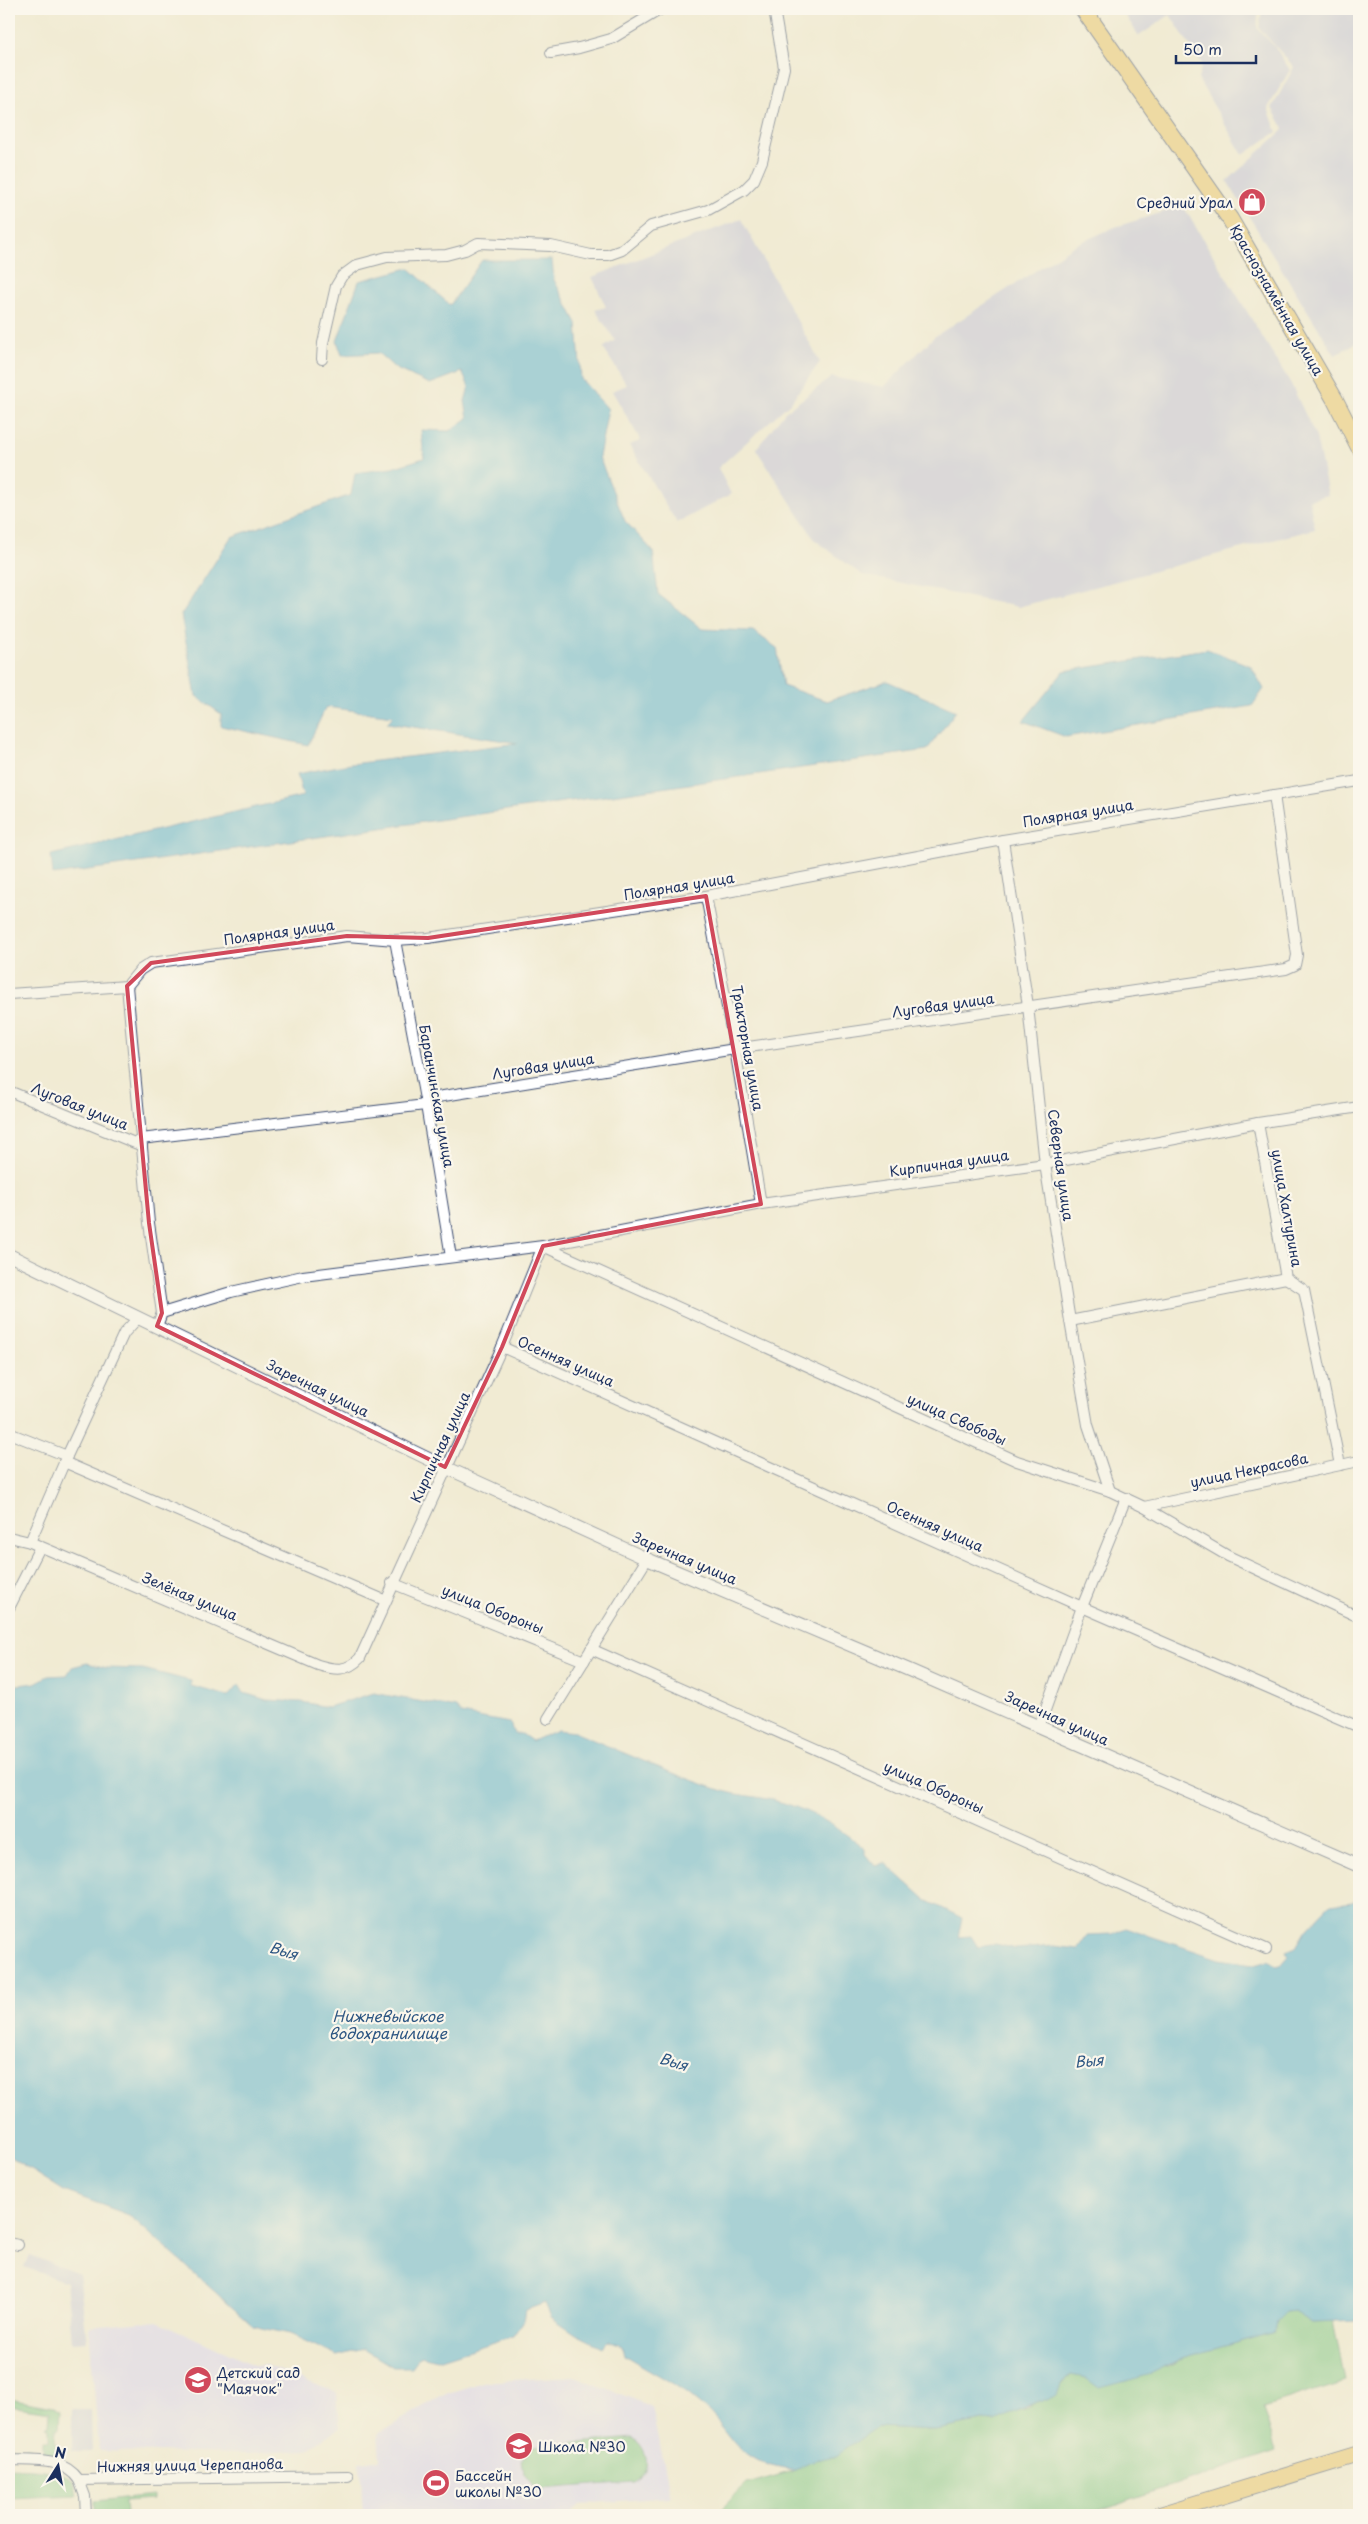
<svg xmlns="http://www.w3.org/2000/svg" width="1368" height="2524" font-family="'Playpen Sans',sans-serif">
  <rect width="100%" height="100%" fill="#fbf7ec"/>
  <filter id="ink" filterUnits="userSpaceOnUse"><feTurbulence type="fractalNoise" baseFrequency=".02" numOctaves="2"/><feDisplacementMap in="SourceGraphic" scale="10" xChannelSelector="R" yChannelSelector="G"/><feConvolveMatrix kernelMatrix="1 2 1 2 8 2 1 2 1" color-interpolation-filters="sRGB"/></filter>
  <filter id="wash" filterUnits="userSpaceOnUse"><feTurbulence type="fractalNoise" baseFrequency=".0096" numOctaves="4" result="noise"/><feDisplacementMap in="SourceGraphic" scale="20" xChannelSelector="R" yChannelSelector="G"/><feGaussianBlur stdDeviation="1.12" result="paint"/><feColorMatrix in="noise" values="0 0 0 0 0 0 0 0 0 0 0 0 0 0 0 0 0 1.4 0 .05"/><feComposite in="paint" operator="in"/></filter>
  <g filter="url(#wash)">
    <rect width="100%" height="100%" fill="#f1ebd3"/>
    <!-- built -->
    <g fill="#dad6f7">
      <polygon points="157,2321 256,2366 266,2365 337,2393 340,2428 307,2450 248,2454 99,2451 89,2327"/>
      <polygon points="574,2376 651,2406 670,2497 579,2504 569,2515 363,2515 360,2462 380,2459 378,2434 442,2395 483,2382"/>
    </g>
    <!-- industrial -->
    <g fill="#c0c2dd">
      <polygon points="1121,9 1259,9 1257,28 1275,47 1290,70 1268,108 1277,132 1243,155 1198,79 1202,64 1170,15 1139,36"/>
      <polygon points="1262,9 1359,9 1359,341 1335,355 1227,181 1284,129 1272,108 1294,67 1259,28"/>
      <polygon points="1183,206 1291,384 1316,437 1328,495 1309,500 1315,529 1018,607 862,575 815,540 756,449 785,412 832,377 884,387 934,337 1075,245 1115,227"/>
      <polygon points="741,219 820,362 790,403 718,468 731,494 677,523 629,445 641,441 612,391 627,385 603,348 615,340 595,310 606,307 592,277"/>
      <polygon points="29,2255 79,2274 87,2341 72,2342 66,2282 24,2267"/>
      <polygon points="72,2410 91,2410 92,2452 72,2452"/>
    </g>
    <!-- green -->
    <g fill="#7ac685" stroke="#4a7a72">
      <polygon points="1295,2311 1312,2322 1334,2321 1346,2381 1263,2407 1276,2451 1087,2515 724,2515 722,2508 747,2484 793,2471 825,2455 836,2456 877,2427 936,2430 982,2421 995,2422 1012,2413 1028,2409 1071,2376 1087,2379 1169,2366 1182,2358 1274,2332 1276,2321 1285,2312"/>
      <polygon points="9,2399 53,2407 60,2411 59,2429 56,2429 55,2441 59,2451 56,2457 48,2459 14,2455 9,2446 13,2446 15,2448 29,2447 30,2450 43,2452 43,2440 49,2440 49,2428 46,2427 49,2425 50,2412 9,2406 9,2412"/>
      <path d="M 633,2438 C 648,2448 653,2471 635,2482 L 541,2489 L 535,2488 L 524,2474 L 522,2459 L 531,2447 Z"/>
      <path d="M 9,2468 C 24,2469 62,2468 72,2480 C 75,2483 76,2491 77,2495 L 9,2498 Z"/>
      <polygon points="154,2495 154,2499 125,2501 126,2515 95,2515 95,2501"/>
    </g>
    <!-- water -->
    <g fill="#57b2d5" stroke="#39709a">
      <polygon points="482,260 552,260 554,280 577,323 581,379 608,409 599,457 625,521 653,551 658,594 702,629 753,631 777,648 783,686 827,701 887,681 956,711 927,750 53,875 51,855 303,796 297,774 344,765 518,743 387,723 393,716 326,707 308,745 221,726 221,714 196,696 181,615 231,537 351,495 355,473 392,468 424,458 421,430 450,431 468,418 465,401 469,387 462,372 430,384 396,369 378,353 342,355 337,341 359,281 409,268 450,305"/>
      <polygon points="1207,649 1251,666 1264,689 1252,706 1066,737 1023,721 1064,671"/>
      <path d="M 87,1663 L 107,1668 L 143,1669 L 191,1681 L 191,1686 L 228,1696 L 239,1685 L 244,1693 L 267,1700 L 302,1702 L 328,1707 L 374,1693 L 456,1708 L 461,1714 L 510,1723 L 514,1734 L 522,1734 L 532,1741 L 557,1730 L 574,1732 C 623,1752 673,1775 723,1791 C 740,1796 756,1796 772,1800 C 808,1808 837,1826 865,1849 L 865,1854 L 875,1866 L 885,1863 L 926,1900 L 962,1918 L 958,1937 L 971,1936 L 978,1947 L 996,1944 L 1016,1949 L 1054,1946 L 1079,1949 L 1087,1935 L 1113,1934 L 1126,1928 L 1219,1959 L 1254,1964 L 1268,1960 L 1275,1966 L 1281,1964 L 1288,1956 L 1286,1951 L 1296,1947 L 1306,1930 L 1331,1904 L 1359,1900 L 1359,2320 L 1312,2322 L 1295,2311 L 1285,2312 L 1276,2321 L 1274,2332 L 1182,2358 L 1148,2375 L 1099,2388 L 1087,2379 L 1071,2376 L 1061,2383 L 1057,2394 L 995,2422 L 982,2421 L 936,2430 L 877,2427 L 836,2456 C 817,2454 801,2472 790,2470 C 731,2461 737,2434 698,2402 C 676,2383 648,2370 624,2355 L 622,2346 L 608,2341 L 602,2347 L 576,2334 L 551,2317 L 545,2303 L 526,2310 L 524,2320 L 513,2336 L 438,2360 L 420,2356 L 412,2367 L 393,2367 L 364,2349 L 337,2356 L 290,2334 L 253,2326 L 129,2215 L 64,2191 L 9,2156 L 9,1686 L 35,1683 L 48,1676 L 67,1675 L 72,1667 Z"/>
    </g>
  </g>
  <g filter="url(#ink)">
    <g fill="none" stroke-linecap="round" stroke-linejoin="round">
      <!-- minor casing -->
      <g stroke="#3b4b70" stroke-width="12">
        <g id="minor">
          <polyline points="551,53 579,48 611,39 661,9"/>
          <polyline points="322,359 323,343 336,286 342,276 357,265 387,257 446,255 465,250 478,243 551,246 591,255 608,255 622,250 651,226 708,210 744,190 754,180 762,161 784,68 774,9"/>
          <polyline points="1003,840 1028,1006 1045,1164 1070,1321 1088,1425 1110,1491"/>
          <polyline points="706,896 735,1049 761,1204"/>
          <polyline points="395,940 425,1099 451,1257"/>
          <polyline points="127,986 149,1223 162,1313"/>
          <polyline points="9,994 127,986 140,970 151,963 347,936 395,940 428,938 706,896 1003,840 1359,781"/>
          <polyline points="9,1091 142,1146"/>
          <polyline points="425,1099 735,1049 1286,969 1295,965 1297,955 1274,795"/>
          <polyline points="1258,1123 1286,1278 1304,1290 1340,1465"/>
          <polyline points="141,1139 425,1105"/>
          <polyline points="1070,1321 1286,1278"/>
          <polyline points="157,1326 162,1313 231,1292 303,1276 543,1246 761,1204 1045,1164 1258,1123 1359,1107"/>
          <polyline points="502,1347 1082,1607 1359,1727"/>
          <polyline points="9,1433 67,1456"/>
          <polyline points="64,1462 384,1600"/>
          <polyline points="1144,1507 1359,1461"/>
          <path d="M 9,1537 L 30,1542 L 318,1665 C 335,1670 347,1672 360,1658 L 502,1347 L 543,1246 L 1017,1461 L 1110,1491 L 1144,1507 L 1228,1556 L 1359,1617"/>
          <polyline points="30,1542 67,1456 124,1333 138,1318"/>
          <polyline points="392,1583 584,1661"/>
          <polyline points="9,1608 40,1547"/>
          <polyline points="591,1649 1266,1949"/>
          <polyline points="548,1719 647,1559"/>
          <polyline points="1039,1727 1082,1607 1126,1498"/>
          <polyline points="9,2243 18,2245"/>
          <path d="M 9,2460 C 34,2461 63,2457 79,2480 L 348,2476"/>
          <polyline points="79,2480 85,2496 86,2515"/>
        </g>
      </g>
      <!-- tertiary casing -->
      <g stroke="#3b4b70" stroke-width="14">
        <polyline id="tertiary" points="9,1255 445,1467 647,1559 909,1670 1359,1866"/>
      </g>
      <!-- primary casing -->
      <g stroke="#3b4b70" stroke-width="18">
        <g id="primary">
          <polyline points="1083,9 1230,219 1334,398 1359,447"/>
          <polyline points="1159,2515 1359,2454"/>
        </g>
      </g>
      <!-- minor -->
      <use href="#minor" stroke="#fff" stroke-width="10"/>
      <!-- tertiary -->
      <use href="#tertiary" stroke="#fff" stroke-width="12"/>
      <!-- primary -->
      <use href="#primary" stroke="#ecc669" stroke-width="16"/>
    </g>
  </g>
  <!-- marked area -->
  <path d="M0 0H1368V2524H0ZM 706,896 L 761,1204 L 543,1246 L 502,1347 L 445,1467 L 157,1326 L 162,1313 L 149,1223 L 127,986 L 151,963 L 347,936 L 428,938 Z" fill="#f1ebd3" fill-opacity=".55" fill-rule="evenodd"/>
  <path fill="none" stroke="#d1495b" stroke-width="4" stroke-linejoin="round" d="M 706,896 L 761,1204 L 543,1246 L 502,1347 L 445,1467 L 157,1326 L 162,1313 L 149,1223 L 127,986 L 151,963 L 347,936 L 428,938 Z"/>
  <!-- icons -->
  <defs>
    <g id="shop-disc" transform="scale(1.4375)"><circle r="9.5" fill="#d1495b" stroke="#fbf7ec"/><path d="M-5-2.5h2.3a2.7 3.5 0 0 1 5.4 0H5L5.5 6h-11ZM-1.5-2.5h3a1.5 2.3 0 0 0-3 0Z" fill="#fff"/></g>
    <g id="school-disc" transform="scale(1.4375)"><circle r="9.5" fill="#d1495b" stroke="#fbf7ec"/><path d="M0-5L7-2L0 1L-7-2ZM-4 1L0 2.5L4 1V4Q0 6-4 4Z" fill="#fff"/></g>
    <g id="stadium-disc" transform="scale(1.4375)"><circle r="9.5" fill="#d1495b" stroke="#fbf7ec"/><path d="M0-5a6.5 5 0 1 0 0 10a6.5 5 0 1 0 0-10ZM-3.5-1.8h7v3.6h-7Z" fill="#fff"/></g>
  </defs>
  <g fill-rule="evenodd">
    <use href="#shop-disc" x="1252" y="202"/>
    <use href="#school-disc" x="198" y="2380"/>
    <use href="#school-disc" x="519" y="2446"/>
    <use href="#stadium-disc" x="436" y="2483"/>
  </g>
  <g text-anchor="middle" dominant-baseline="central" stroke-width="4.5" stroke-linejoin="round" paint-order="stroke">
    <!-- poi labels -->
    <g font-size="14" fill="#1b2f5e" stroke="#fbf7ec" text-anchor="start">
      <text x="1233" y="202" text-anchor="end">Средний Урал</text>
      <text x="217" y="2372">Детский сад<tspan x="217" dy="16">"Маячок"</tspan></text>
      <text x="538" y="2446">Школа №30</text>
      <text x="455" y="2475">Бассейн<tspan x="455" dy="16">школы №30</tspan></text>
    </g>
    <!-- street labels -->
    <g font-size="14" fill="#1b2f5e" stroke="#fbf7ec">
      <text transform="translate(1277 300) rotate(60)">Краснознамённая улица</text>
      <text transform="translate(1078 813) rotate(-9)">Полярная улица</text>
      <text transform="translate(679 886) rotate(-9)">Полярная улица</text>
      <text transform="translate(279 932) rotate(-8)">Полярная улица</text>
      <text transform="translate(943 1005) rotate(-8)">Луговая улица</text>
      <text transform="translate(748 1048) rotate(80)">Тракторная улица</text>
      <text transform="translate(543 1066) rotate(-9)">Луговая улица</text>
      <text transform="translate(437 1096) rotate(80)">Баранчинская улица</text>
      <text transform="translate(80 1106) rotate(22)">Луговая улица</text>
      <text transform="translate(949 1163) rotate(-8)">Кирпичная улица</text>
      <text transform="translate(1061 1165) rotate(82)">Северная улица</text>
      <text transform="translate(1287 1208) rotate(80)">улица Халтурина</text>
      <text transform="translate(566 1361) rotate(24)">Осенняя улица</text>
      <text transform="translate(318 1388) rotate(26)">Заречная улица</text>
      <text transform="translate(957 1419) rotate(24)">улица Свободы</text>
      <text transform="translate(440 1447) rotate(-65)">Кирпичная улица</text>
      <text transform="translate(1249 1470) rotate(-12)">улица Некрасова</text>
      <text transform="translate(935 1526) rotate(24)">Осенняя улица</text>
      <text transform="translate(685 1558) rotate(23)">Заречная улица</text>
      <text transform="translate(190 1596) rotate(23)">Зелёная улица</text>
      <text transform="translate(493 1609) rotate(22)">улица Обороны</text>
      <text transform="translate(1057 1718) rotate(24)">Заречная улица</text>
      <text transform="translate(934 1787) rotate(24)">улица Обороны</text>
      <text transform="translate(190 2465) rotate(-1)">Нижняя улица Черепанова</text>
    </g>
    <!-- water labels -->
    <g font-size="15" font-style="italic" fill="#2d5682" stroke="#fbf7ec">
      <text transform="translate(284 1950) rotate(16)">Выя</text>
      <text x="388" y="2015">Нижневыйское<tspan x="388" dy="17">водохранилище</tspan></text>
      <text transform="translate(1089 2060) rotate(-5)">Выя</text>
      <text transform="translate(674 2061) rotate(16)">Выя</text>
    </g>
  </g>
  <!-- margin -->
  <rect width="1368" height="2524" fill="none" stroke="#fbf7ec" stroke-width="30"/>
  <!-- north arrow -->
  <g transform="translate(58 2466) rotate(11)" stroke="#fbf7ec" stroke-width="4" paint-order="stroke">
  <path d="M0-4L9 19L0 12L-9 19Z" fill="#1b2f5e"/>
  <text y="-8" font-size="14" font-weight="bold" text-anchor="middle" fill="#1b2f5e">N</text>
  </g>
  <!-- scale -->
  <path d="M1176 55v8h80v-8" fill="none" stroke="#1b2f5e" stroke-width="2.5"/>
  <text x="1183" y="55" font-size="15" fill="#1b2f5e" stroke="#fbf7ec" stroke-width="4" paint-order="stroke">50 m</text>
</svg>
